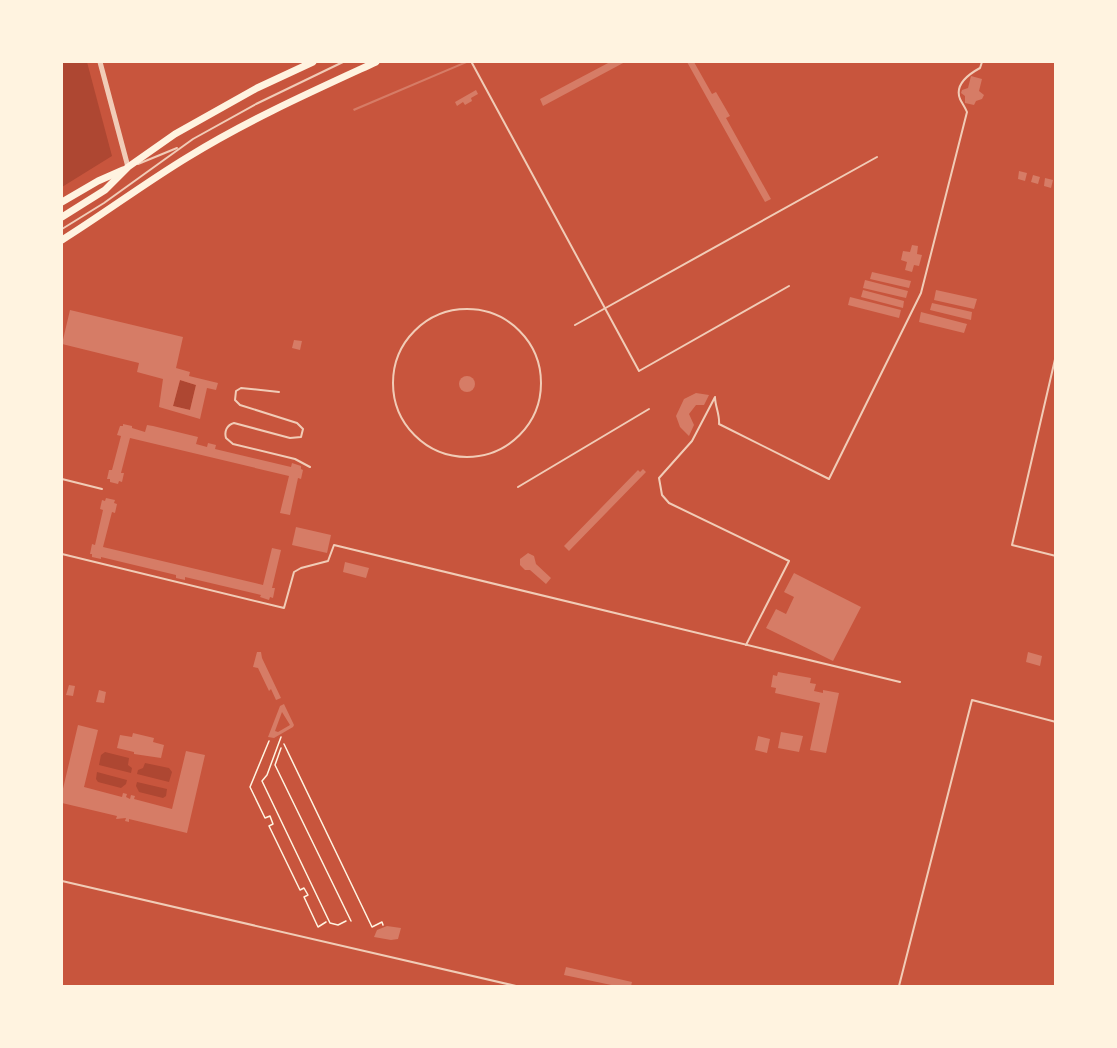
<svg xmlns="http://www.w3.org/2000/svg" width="1117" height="1048" font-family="Barlow,sans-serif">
  <rect width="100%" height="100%" fill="#c8553d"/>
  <!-- green -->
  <g fill="#ae4732">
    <polygon points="62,62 87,62 112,156 62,187"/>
    <polygon points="180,380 196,385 190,410 173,406"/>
    <polygon points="105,752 129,758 128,765 132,768 131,773 99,765 101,755"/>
    <polygon points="145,763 169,768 172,772 169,782 137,774 138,770 143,768"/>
    <polygon points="97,772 127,780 126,784 121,788 98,782 96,779"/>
    <polygon points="137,782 167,789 166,796 163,798 139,792 136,786"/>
  </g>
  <!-- building -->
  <g fill="#d67c66" fill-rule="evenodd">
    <polygon points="464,62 469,62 354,111 353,109"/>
    <polygon points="610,62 625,62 543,106 540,99"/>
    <polygon points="687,62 694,62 712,94 716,92 730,116 726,118 771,199 765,202"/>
    <polygon points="971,76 982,79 979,91 984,95 982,99 976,101 974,105 965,103 965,96 961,93 962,90 968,88"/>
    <polygon points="476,90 478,94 471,98 472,101 465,105 463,102 457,106 455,102"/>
    <polygon points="1019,171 1027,173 1025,181 1018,179"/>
    <polygon points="1033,175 1040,177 1038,184 1031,182"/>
    <polygon points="1045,178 1053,180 1051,188 1044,186"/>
    <polygon points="912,245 918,246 917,254 922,255 919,266 914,265 912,272 905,270 907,262 901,260 903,251 910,252"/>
    <polygon points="872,272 911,281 909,288 870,279"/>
    <polygon points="865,280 908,291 906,298 863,288"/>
    <polygon points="863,290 904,301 903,308 861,297"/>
    <polygon points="936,290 977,299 974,309 934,300"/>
    <polygon points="850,297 901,310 899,318 848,305"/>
    <polygon points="932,303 972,312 971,320 930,310"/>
    <path d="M 70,310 L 183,337 L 176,368 L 190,372 L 189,376 L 218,383 L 216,390 L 207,388 L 200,419 L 159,407 L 163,379 L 137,372 L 139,363 L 62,344 ZM 180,380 L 196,385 L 190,410 L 173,406 Z"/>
    <polygon points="921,312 967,324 964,333 919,322"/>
    <polygon points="294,340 302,341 300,350 292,348"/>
    <circle cx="467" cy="384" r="8"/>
    <polygon points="696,393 709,395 704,405 696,405 689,414 694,425 689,436 680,427 676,416 684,399"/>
    <polygon points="123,424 132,426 132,428 145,432 147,425 153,426 198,437 196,444 207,447 208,443 216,445 215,449 291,467 292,463 301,466 301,469 303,470 301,479 298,478 290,515 280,513 289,476 130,438 121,473 124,473 122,482 119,481 118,484 110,482 110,479 107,479 109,470 112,470 121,436 117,435 120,426 123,426"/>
    <polygon points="643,469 646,472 569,551 564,546 638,470 640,472"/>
    <polygon points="106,498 115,500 114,503 117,504 115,513 112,512 103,547 263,585 272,548 281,550 272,588 275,588 273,598 270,597 269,600 260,597 261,595 185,577 185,580 176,578 176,575 101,557 101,559 92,557 92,554 90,554 92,544 95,545 103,510 100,509 102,500 105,501"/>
    <polygon points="296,527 331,535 327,553 292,545"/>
    <polygon points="528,553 534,556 536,564 551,578 546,584 530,570 525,570 520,565 520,559"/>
    <polygon points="345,562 369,568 366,578 343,572"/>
    <polygon points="794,573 861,607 833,661 766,628 776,609 786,614 794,597 784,592"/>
    <polygon points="257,652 261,652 262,658 281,698 276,700 271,689 269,691 258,668 253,667"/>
    <polygon points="1028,652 1042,656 1040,666 1026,662"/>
    <polygon points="778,672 811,678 810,683 816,684 814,691 823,693 823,690 839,693 826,753 810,750 820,703 775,693 776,688 771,687 773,675 777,676"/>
    <polygon points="69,685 75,686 73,696 66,695"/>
    <polygon points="99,690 106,692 104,703 96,702"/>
    <path d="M 284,704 L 294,725 L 293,727 L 274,738 L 268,737 L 280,706 ZM 282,712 L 290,725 L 278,732 L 275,731 Z"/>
    <polygon points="78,725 98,730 84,787 122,797 123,793 127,794 126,797 130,799 131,795 135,796 134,799 172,809 186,751 205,755 187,833 129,819 129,822 125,821 126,818 116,819 117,816 62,803 62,793"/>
    <polygon points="781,732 803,736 799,752 778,748"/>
    <polygon points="133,733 154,738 153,742 164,745 161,758 134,754 134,752 117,748 120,735 132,737"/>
    <polygon points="758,736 770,739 767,753 755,750"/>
    <polygon points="387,926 401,928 398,939 391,940 374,937 377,930"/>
    <polygon points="566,967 632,982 631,986 616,986 564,975"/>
  </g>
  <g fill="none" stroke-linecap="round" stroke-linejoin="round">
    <!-- path -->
    <g stroke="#fff3e0" stroke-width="1.5">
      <polyline points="281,737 267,775 262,781 330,923 338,925 346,921"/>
      <polyline points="269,741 250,787 265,818 270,816 273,824 269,826 300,890 304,888 308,895 304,897 318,927 326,922"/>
      <polyline points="284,744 372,927 382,922 383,925"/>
      <polyline points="281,748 275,765 351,921"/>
    </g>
    <!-- service -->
    <g stroke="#f1ccb7" stroke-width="2">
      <polyline points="472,63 639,371 789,286"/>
      <polyline points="138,164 177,148"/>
      <polyline points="62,229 104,203 193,139 256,104 343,62"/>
      <circle cx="467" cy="383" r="74"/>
      <polyline points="575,325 877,157"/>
      <polyline points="1056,355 1012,545 1056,556"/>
      <path d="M 279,392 L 241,388 L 236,391 L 235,400 L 240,405 L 297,423 L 303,429 L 301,437 L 290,438 L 234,423 C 227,425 224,431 226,438 L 233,444 L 295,459 L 310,467"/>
      <polyline points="62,479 102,489"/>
      <polyline points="518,487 649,409"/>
      <polyline points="62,554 284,608 294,572 301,568 328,561 334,545 900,682"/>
      <path d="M 746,645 L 789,561 L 669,503 L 662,495 L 659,478 L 692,441 L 715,397 C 715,406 720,415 719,424 L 829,479 L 921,293 L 967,112 C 965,107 962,103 960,99 C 954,84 969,74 980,68 L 982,62"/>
      <polyline points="62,881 516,986"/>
      <polyline points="899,986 972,700 1056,722"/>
    </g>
    <!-- minor -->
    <polyline stroke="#f1ccb7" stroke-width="5" points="100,62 128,167"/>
    <!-- secondary -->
    <g stroke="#fff3e0" stroke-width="7">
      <polyline points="62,202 98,181 123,170"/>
      <polyline points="62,217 105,190 128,167 175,134 257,88 313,62"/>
      <path d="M 62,240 C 105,213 145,183 188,157 C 248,120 313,91 376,62"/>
    </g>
  </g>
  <!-- border -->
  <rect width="1117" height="1048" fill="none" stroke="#fff3e0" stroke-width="126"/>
</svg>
